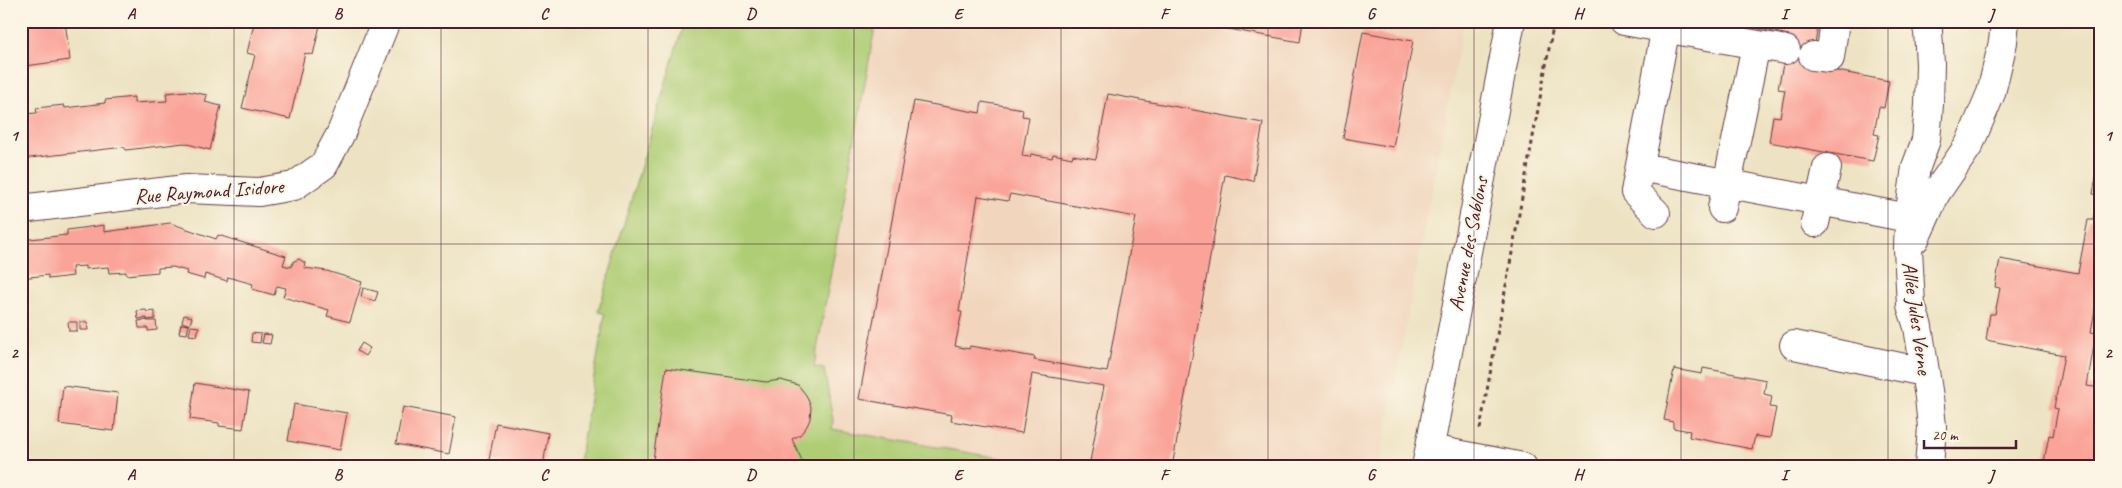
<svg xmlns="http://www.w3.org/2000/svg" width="2122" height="488" font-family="Caveat,sans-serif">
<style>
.built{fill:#f1d5bd}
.green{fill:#aecd75;stroke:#7c7650}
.building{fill:#faa398;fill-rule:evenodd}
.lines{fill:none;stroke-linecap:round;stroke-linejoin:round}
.minor-casing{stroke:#623c42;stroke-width:30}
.path{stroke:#623c42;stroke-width:3;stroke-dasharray:4 4;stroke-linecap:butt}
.minor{stroke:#fff;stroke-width:28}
.grid{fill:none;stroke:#4a1f2b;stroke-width:1;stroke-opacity:0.55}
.labels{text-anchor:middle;stroke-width:4;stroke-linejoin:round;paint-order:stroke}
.street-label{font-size:21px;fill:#4a1f2b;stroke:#fcf5e5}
.neatline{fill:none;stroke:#4a1f2b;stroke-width:2}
.grid-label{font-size:16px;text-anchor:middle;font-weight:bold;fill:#4a1f2b}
</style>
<rect width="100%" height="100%" fill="#fcf5e5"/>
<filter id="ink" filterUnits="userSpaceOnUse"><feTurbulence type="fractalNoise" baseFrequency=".02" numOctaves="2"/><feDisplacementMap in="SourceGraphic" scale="10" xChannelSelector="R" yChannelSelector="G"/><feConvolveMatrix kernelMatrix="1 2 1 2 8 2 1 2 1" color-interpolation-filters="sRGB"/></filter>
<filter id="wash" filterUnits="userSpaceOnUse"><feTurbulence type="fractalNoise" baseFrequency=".0096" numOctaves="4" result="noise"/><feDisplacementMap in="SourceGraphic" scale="20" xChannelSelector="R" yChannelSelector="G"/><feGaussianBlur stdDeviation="1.12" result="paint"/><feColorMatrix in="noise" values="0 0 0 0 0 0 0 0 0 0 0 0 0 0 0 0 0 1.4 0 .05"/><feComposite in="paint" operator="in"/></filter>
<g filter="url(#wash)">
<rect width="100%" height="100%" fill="#ede3c3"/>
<!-- built -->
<path class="built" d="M876 21H1464L1379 467H1030L1028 463 832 429 814 367Z"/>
<!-- green -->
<path class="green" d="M684 21H876L814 367 824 369 833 420 832 429 1028 463 1030 467H578L605 314 598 312Z"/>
<g id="blocks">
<!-- building -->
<path class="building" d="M21 21H65L70 60 25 66 21 47Z
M263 21H321L313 55 305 53 290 119 242 108 255 55 247 53 254 24 262 25Z
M1201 21H1303L1300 42 1201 24Z
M1720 21H1819L1811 66 1889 81 1884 108 1879 107 1874 134 1879 135 1873 161 1769 142 1773 116 1780 117 1785 90 1778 89 1789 35Z
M1363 32 1413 41 1393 147 1343 138Z
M187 91 207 95 205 102 221 106 210 150 184 143 126 150 124 147 21 159V114L37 113 36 108 64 105 65 108 105 103V100L134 97V103L167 101 166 93Z
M1108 94 1263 123 1253 181 1225 175 1172 467H1089L1104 386 1032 374 1022 433 951 421 952 415 859 399 914 101 980 113 982 102 1023 109 1022 116 1029 117 1022 156 1030 157 1031 154 1052 158 1053 154 1072 158 1073 155 1096 159ZM1010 194 1136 217 1107 372 1034 360 1035 357 1000 351 970 346 969 349 955 346 962 312H959L978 196 1008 201Z
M2098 166H2101V306L2096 304 2091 332 2096 333 2087 386 2101 388V467H2067L2044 462 2049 435 2053 436 2058 409 2054 408 2064 355 1986 340 1990 314H1995L2000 288 1995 287 2000 259 2078 273 2088 220H2093L2098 195 2093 194Z
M170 223 216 239 218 235 286 256 283 265 291 267 294 261 299 259 305 263 304 268 327 271 362 282 350 322 327 316 329 310 283 297 286 288 277 286 274 295 252 289 253 284 228 277 227 281 205 274 204 279 186 274 187 271 173 267 158 268V272L126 275V272L109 273 108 267 85 269V266L72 267 73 276 48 279V275L21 278V240L67 235V230L104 225V232Z
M363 288 378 292 375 301 361 297Z
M146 310 147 312 155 311V319L147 320V321H156L157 330 148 331V328H139L138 321 147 320V318L138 319 137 311Z
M184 315 192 317 190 325 182 322Z
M68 322H77V331H69Z
M80 322H87L88 330H80Z
M181 324 189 325 187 334 179 333Z
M191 326 199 327 197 336 189 335Z
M252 333 261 334 260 343 251 342Z
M264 334 272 335 270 344 262 343Z
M362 343 370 348 365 356 357 351Z
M666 368 766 382 781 380 798 385 806 395 811 407 810 419 807 426 800 435 792 439 805 467H652Z
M1703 368 1766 380 1764 394 1772 396 1770 407 1776 408 1770 438 1755 436 1752 449 1689 437 1690 431 1673 428V422L1664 420 1674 369 1702 374Z
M195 383 249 392 243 429 219 426V423L190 419Z
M63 386 118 393 114 431 59 424Z
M294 404 347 413 340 450 288 441Z
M403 407 456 417 449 454 396 444Z
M496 423 548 433 543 467H528L489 460Z"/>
</g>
</g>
<g filter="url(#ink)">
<use href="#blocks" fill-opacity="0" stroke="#623c42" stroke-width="1"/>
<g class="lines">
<defs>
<path id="minor" d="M1624 21 1786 50
M1925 21 1928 31 1930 64 1929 105 1926 140 1916 167 1909 218 1908 249 1911 305 1918 327 1929 397 1932 427 1929 467
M1813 56 1830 58 1835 21
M1640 167 1909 218
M1722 208 1756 45
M21 209 186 189 259 192 294 186 324 165 341 133 386 21
M1656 213 1635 192 1667 21
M1815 223 1827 168
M1915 239 1936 193 1969 145 1991 93 2003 42 2005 21
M1794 345 1924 372
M1430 449 1523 467
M1426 467 1511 21"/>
</defs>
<!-- minor casing -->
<use href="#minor" class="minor-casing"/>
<!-- path -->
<path class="path" d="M1480 429 1554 21"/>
<!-- minor -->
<use href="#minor" class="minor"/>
</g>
</g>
<!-- grid -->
<path class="grid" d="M234 21V467M441 21V467M648 21V467M854 21V467M1061 21V467M1268 21V467M1474 21V467M1681 21V467M1888 21V467M21 244H2101"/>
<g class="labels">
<!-- street labels -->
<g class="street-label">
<text transform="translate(209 191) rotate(-4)" y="7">Rue Raymond Isidore</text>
<text transform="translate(1468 244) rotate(-79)" y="7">Avenue des Sablons</text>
<text transform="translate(1917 318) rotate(82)" y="7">Allée Jules Verne</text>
</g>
</g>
<!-- margin -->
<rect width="2122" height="488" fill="none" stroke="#fcf5e5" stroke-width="55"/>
<!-- scale -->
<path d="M1924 440v8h92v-8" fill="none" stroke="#4a1f2b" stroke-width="2.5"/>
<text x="1932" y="440" font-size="15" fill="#4a1f2b" stroke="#fcf5e5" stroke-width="4" paint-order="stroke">20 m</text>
<rect x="28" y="28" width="2066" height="432" class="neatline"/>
<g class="grid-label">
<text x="131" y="19">A</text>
<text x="338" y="19">B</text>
<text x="544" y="19">C</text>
<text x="751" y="19">D</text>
<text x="958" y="19">E</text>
<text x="1164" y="19">F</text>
<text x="1371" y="19">G</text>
<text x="1578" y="19">H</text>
<text x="1784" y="19">I</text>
<text x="1991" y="19">J</text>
<text x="14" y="141">1</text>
<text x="2108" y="141">1</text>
<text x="14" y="358">2</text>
<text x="2108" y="358">2</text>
<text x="131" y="480">A</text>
<text x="338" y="480">B</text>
<text x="544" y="480">C</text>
<text x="751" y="480">D</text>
<text x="958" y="480">E</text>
<text x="1164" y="480">F</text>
<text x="1371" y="480">G</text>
<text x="1578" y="480">H</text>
<text x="1784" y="480">I</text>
<text x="1991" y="480">J</text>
</g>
</svg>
